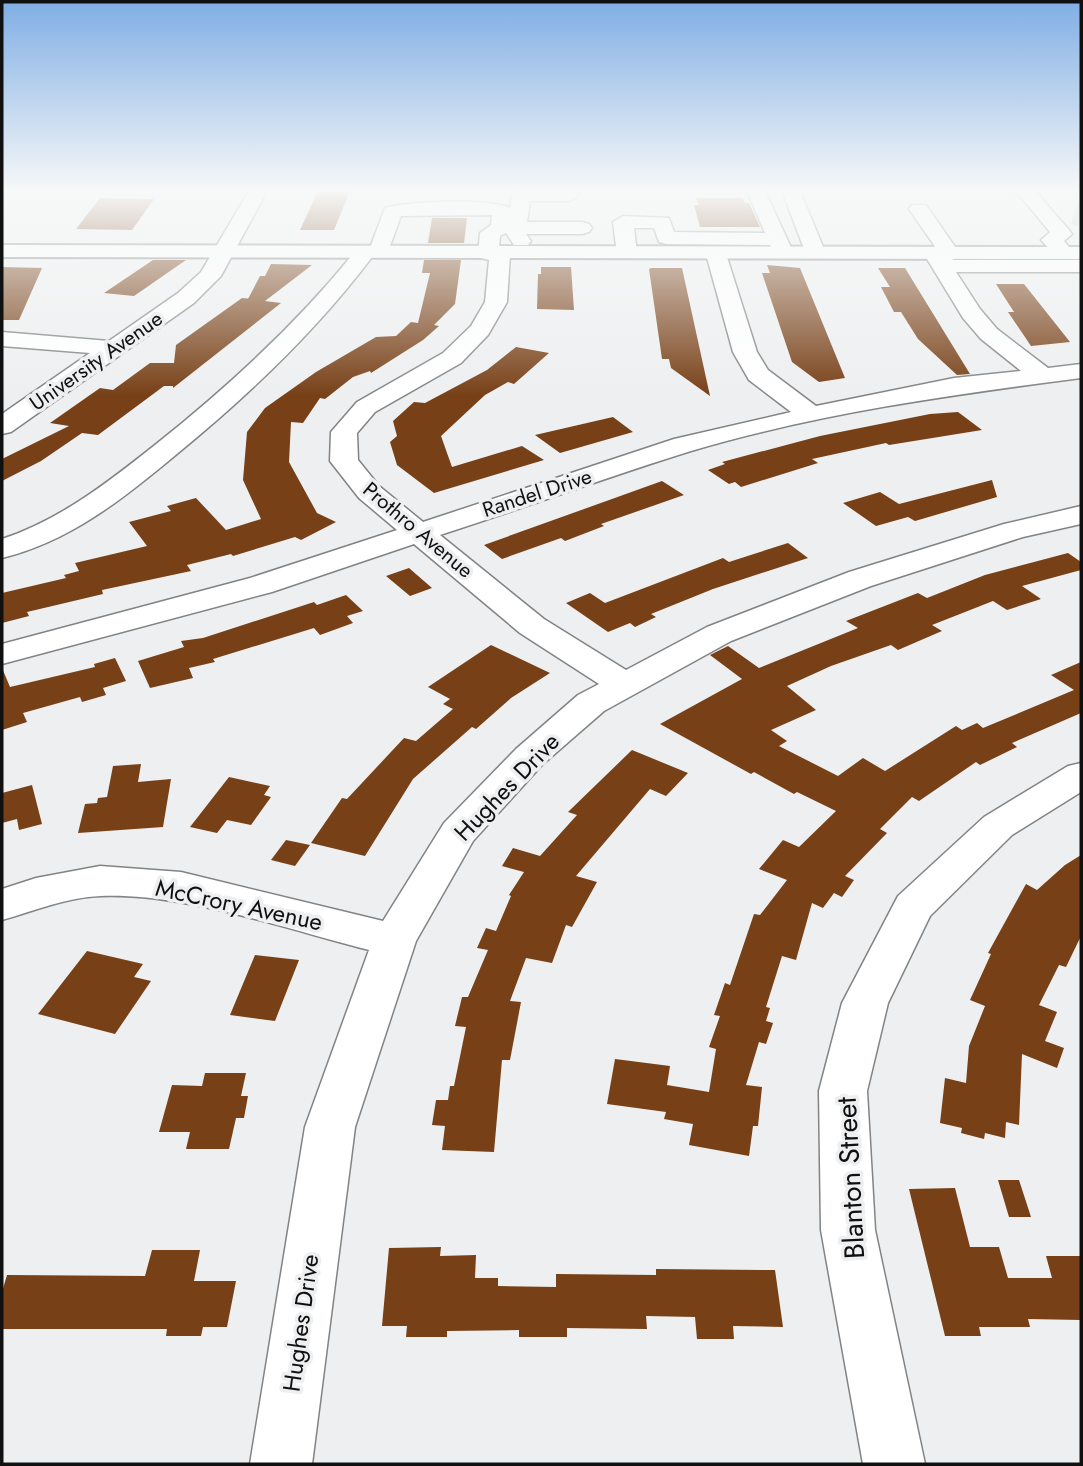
<svg xmlns="http://www.w3.org/2000/svg" width="1083" height="1466" font-family="Jost,sans-serif">
<style>
.building{fill:#774017}
.lines{fill:none;stroke-linecap:round;stroke-linejoin:round}
.minor-tunnel{stroke:#cdcecf;stroke-width:21;stroke-dasharray:21 10;stroke-linecap:butt}
.minor-casing{stroke:#828384;stroke-width:3}
.major-casing{stroke:#828384;stroke-width:4}
.minor{fill:#fff;fill-rule:evenodd}
.major{fill:#fff;fill-rule:evenodd}
.labels{text-anchor:middle;stroke-width:7;stroke-linejoin:round;paint-order:stroke}
.far-street-label{font-size:21px;fill:#101011;stroke:#eeeff0}
.street-label{font-size:24px;fill:#101011;stroke:#eeeff0}
.near-street-label{font-size:28px;fill:#101011;stroke:#eeeff0}
</style>
<rect width="100%" height="100%" fill="#eeeff0"/>
<!-- building -->
<path class="building" d="M318 191H350L334 230H300Z
M100 198 154 199 132 230 76 229Z
M696 198H743L745 203H749L760 227H700L694 205H699Z
M432 218H467L464 243H428Z
M153 260H186L134 296 104 293Z
M424 260H461L455 304 434 325 439 326 423 340 371 373 370 371 353 377 325 399 320 398 303 423 291 422 289 462 317 513 336 522 301 540 295 537 233 556 231 554 187 565 191 571 102 590 103 594 27 612 29 616 2 623V593L66 578 64 575 79 571 75 563 147 546 129 522 171 511 167 506 196 498 226 530 261 519 243 480 247 432 265 408 316 372 376 337 396 336 411 322 418 323 430 273H422Z
M271 264 312 265 265 301 281 303 173 388V386H164L98 435 82 433 41 461 2 481V459L69 426 50 423 100 388 113 390 150 363H174L176 345 242 298 253 299H248L260 276H265Z
M767 265 800 268 845 378 819 382 792 362 762 273H770Z
M2 267 42 268 19 320H2Z
M541 267H571L574 310 537 309 538 274H541Z
M651 268H682L710 396 671 368 669 359H662L649 269Z
M878 268H905L970 374 957 375 918 339 901 312H894L881 287H890Z
M996 284H1024L1070 342 1031 346 1008 312H1014Z
M516 347 549 353 514 384 508 382 485 395 441 436 452 467 522 446 544 460 434 493 397 465 390 442 397 436 393 421 414 402 425 403 487 370Z
M958 412 982 430 889 445 886 443 812 459 818 463 741 487 735 482 729 484 708 470 725 464 722 462 820 436 930 414Z
M613 417 633 432 560 453 535 435Z
M992 480 997 497 915 521 908 517 876 526 843 503 880 492 899 504Z
M662 481 684 495 601 524 604 526 565 541 561 538 502 559 484 545Z
M788 543 808 558 713 589 651 614 656 617 635 627 630 623 608 632 566 603 590 593 605 603 723 558 729 562Z
M1068 553 1081 562V570L1022 586 1041 599 1007 610 993 601 932 625 942 631 898 650 891 645 831 666 787 686 816 710 771 730 787 741 779 746 838 776 863 758 885 771 956 726 962 730 977 723 983 728 1074 690 1051 675 1081 662V713L1012 743 1017 747 980 765 976 762 919 801 912 797 880 829 887 833 845 876 854 880 842 897 834 893 823 908 812 903 796 960 782 956 766 1007 770 1008 766 1021 773 1023 766 1044 759 1042 746 1085 762 1087 758 1126H753L749 1156 689 1145 693 1124 664 1119 666 1112 607 1104 615 1059 670 1066 667 1085 709 1092 716 1049 709 1047 720 1016 714 1015 725 983 730 985 754 914 760 915 787 880 759 869 783 840 799 847 836 811 797 792 794 794 754 772 751 774 660 724 742 679 710 655 728 646 759 668 858 628 846 621 918 593 927 598 985 575Z
M409 568 432 588 410 596 386 576Z
M346 595 363 611 347 616 353 623 320 635 314 628 213 659 215 662 189 668 193 678 150 688 138 661 184 647 181 641 203 638 314 602 317 605Z
M491 645 550 673 511 698 476 729 472 727 413 779 365 856 311 843 342 798 347 799 404 738 416 741 453 709 443 704 450 699 428 687Z
M115 658 126 681 103 688 106 695 82 702 80 697 23 713 27 722 2 730V668L10 687 95 667 94 664Z
M632 750 688 773 666 796 650 789 576 876 597 882 572 927 566 925 552 963 526 958 510 1001 521 1002 510 1060H502L494 1152 442 1150 445 1126 432 1125 436 1100H448L450 1086H454L466 1027 455 1026 462 997H468L488 950 477 948 486 928 496 931 511 896 509 895 524 872 502 866 513 848 540 856 577 815 568 812Z
M141 764 138 782 171 779 163 827 78 833 85 804 97 803 98 798 107 797 113 766Z
M229 777 270 786 264 795 271 797 251 825 227 820 217 833 190 827Z
M32 785 42 824 19 830 17 819 2 823V793Z
M286 840 310 845 295 866 271 860Z
M1081 855V936L1066 967 1059 965 1039 1005 1057 1012 1045 1041 1064 1048 1057 1068 1022 1054 1019 1125 1006 1122 1005 1138 985 1133 984 1139 961 1133 962 1128 940 1123 945 1078 966 1083 969 1046 985 1006 970 1000 991 954 988 953 1026 884 1037 890 1065 865Z
M87 951 143 964 134 977 151 981 115 1034 38 1014Z
M255 955 299 960 275 1021 230 1015Z
M205 1073H246L241 1096H248L244 1118H236L229 1149H186L190 1132H159L172 1085 202 1086Z
M998 1180H1019L1031 1217H1009Z
M955 1188 970 1247H999L1008 1278H1052L1046 1256H1081V1320L1028 1319 1030 1327H979L981 1336H945L909 1189Z
M441 1247 440 1256 476 1255 475 1278H498V1286L556 1287V1274L656 1275V1269L775 1270 783 1327 733 1326 734 1339H697L695 1317 646 1316 647 1329 567 1328V1337H519V1330L447 1331V1337H406L407 1326H382L389 1248Z
M152 1250H200L194 1281H236L227 1327H203L201 1336H166L167 1329H2V1292L7 1275 145 1276Z"/>
<g class="lines">
<!-- minor-tunnel -->
<path class="minor-tunnel" d="M1074 214 1081 216"/>
<defs>
<path id="minor" d="M249 191H267L221 276 194 303 11 432 2 434V414L90 353 2 346V332L109 341 178 293 201 272Z
M516 191H577L579 195 570 201H530L527 222H582L589 224 592 228 589 232 582 234H526L531 241 528 245H514L506 233 500 236 499 248 507 250 510 254 507 302 488 335 461 363 375 412 357 433 358 460 379 486 423 522 674 439 791 412 749 380 733 352 706 254 709 250H723L726 254 757 352 768 370 816 406 954 378 1021 371 981 339 963 318 924 254 927 250 936 248 909 209 912 205H926L960 254 952 260H1081V272H956L980 309 997 329 1048 368 1081 364V378C950 395 819 413 691 451 607 477 524 508 440 535L544 619 626 670 707 627 849 572 1004 524 1081 506V524L1023 537 871 586 731 641 604 711 542 765 473 841 416 941 355 1127 312 1464H250L305 1127 369 950C287 929 184 893 101 896 67 897 34 911 2 920V889L36 878 100 866 181 872 383 921 444 823 516 749 578 695 599 684 520 633 414 544 272 592 2 664V644L250 578 397 530 359 498 330 461 331 432 357 402 443 353 471 326 485 302 489 260 481 258 478 254 480 233 491 225 492 215 401 216 386 257H372C316 331 250 394 178 453 124 498 71 541 2 558V539C60 520 107 483 155 445 229 386 298 323 357 249L370 248 385 208C409 201 488 198 510 208L512 195Z
M747 191H765L794 254 791 258H777L770 245 666 244 659 242 654 228H634L637 254 634 258H620L617 254 613 222 623 216 669 218 674 232 765 233Z
M782 191H800L826 254 823 258H809L806 254Z
M1016 191H1035L1069 230 1072 234 1064 241 1074 253 1071 257H1057L1041 240 1050 232Z
M1081 763V792L1012 835 930 916 888 1003 867 1091 875 1230 925 1464H863L821 1230 819 1091 842 1003 898 896 984 817 1068 766Z"/>
<path id="major" d="M2 245 1081 247V259L2 257Z"/>
</defs>
<!-- minor casing -->
<use href="#minor" class="minor-casing"/>
<!-- major casing -->
<use href="#major" class="major-casing"/>
<!-- minor -->
<use href="#minor" class="minor"/>
<!-- major -->
<use href="#major" class="major"/>
</g>
<!-- sky -->
<linearGradient id="sky" x2="0" y2="1"><stop stop-color="#7faee4"/><stop offset="0.48" stop-color="#f7f8f8"/><stop offset="1" stop-color="#f7f8f8" stop-opacity="0"/></linearGradient>
<rect width="1083" height="396" fill="url(#sky)"/>
<g class="labels">
<!-- far-street labels -->
<g class="far-street-label">
<text transform="translate(96 361) rotate(-35)" y="7">University Avenue</text>
<text transform="translate(537 493) rotate(-18)" y="7">Randel Drive</text>
<text transform="translate(418 530) rotate(40)" y="7">Prothro Avenue</text>
</g>
<!-- street labels -->
<g class="street-label">
<text transform="translate(507 787) rotate(-46)" y="8">Hughes Drive</text>
<text transform="translate(239 905) rotate(12)" y="8">McCrory Avenue</text>
<text transform="translate(301 1323) rotate(-82)" y="8">Hughes Drive</text>
</g>
<!-- near-street labels -->
<g class="near-street-label">
<text transform="translate(850 1178) rotate(-93)" y="10">Blanton Street</text>
</g>
</g>
<!-- border -->
<rect width="1083" height="1466" fill="none" stroke="#101011" stroke-width="7"/>
</svg>
